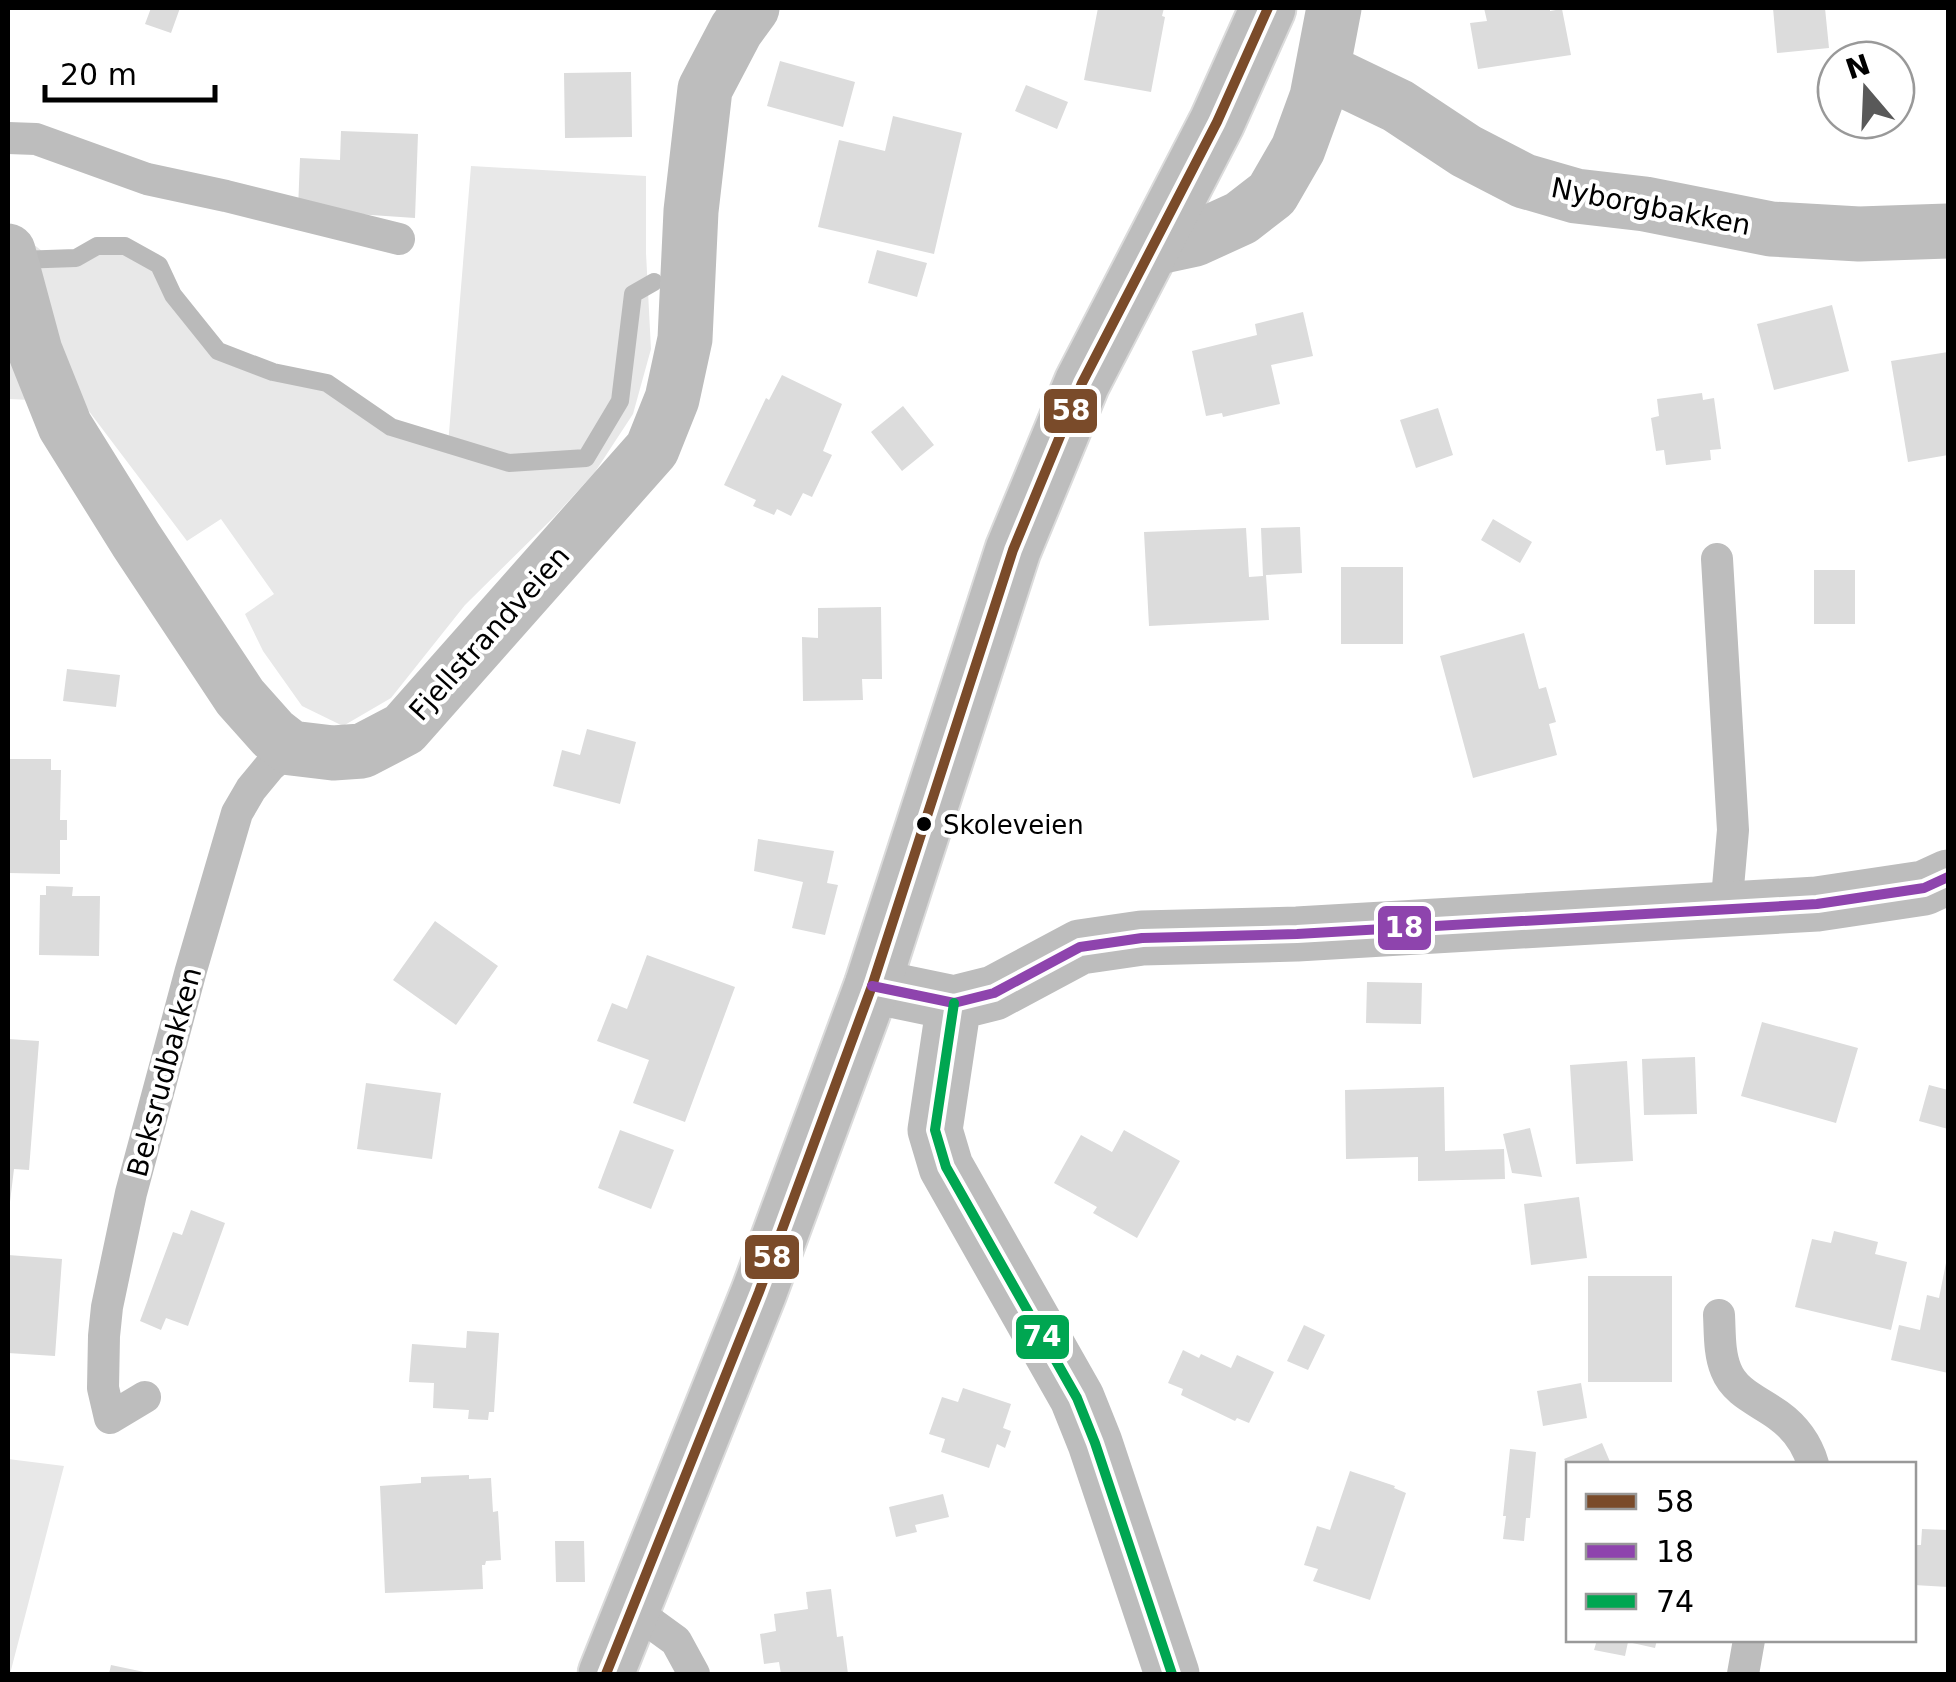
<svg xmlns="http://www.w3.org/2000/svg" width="1956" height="1682" font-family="'DejaVu Sans',sans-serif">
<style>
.green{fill:#e8e8e8}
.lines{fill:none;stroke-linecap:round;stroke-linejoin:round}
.stream{stroke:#bababa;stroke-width:18}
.building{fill:#dcdcdc}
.primary-casing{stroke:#dbdbdb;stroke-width:59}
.lane{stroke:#bdbdbd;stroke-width:32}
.street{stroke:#bdbdbd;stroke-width:55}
.primary{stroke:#bdbdbd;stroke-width:55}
.bus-1-casing{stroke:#fff;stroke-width:18}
.bus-2-casing{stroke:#fff;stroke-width:18}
.bus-3-casing{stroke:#fff;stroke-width:18}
.bus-1{stroke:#7a4b2a;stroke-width:10}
.bus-2{stroke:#8e44ad;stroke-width:10}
.bus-3{stroke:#00a651;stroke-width:10}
.bus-dot{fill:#000;stroke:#fff;stroke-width:4}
.labels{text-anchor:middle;stroke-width:8;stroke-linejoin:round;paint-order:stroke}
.bus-label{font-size:26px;fill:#000;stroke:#fff;text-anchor:start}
.street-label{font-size:28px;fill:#000;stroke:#fff}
.line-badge{stroke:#fff;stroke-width:4}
.badge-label{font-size:28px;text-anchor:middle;font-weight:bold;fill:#fff}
</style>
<rect width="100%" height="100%" fill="#fff"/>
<!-- green -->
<path class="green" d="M471 166 646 176V253L651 349 633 414 595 472 554 517 465 605 391 698 343 726 302 706 263 651 245 614 274 594 221 519 187 541 82 402 8 399V224L52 259 76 258 97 246H125L159 265 173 295 218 351 273 372 327 383 391 427 448 445Z
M8 1459 64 1466 10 1674H8Z"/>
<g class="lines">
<!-- stream -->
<path class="stream" d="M18 260 76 258 97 246H125L159 265 173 295 218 351 273 372 327 383 391 427 509 463 586 458 620 401 633 294 654 282"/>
</g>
<!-- building -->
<path class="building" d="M151 8H180L171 33 145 24Z
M1098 8H1164L1162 16 1165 17 1151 92 1084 80Z
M1484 8H1550V11L1562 9 1571 55 1478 69 1470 23 1487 21Z
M1773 8H1825L1829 48 1777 53Z
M780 61 855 82 843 127 767 106Z
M631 72 632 137 565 138 564 73Z
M1026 85 1068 102 1057 129 1015 111Z
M893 116 962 133 934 254 818 227 839 140 885 151Z
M341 131 418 134 415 218 298 210 300 158 340 160Z
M877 250 927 263 917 297 868 283Z
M1832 305 1849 371 1774 390 1757 324Z
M1303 312 1313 356 1271 365 1280 404 1223 417 1222 413 1206 416 1192 351 1257 335 1255 324Z
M1948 352V455L1908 462 1891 361Z
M782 375 842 404 823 451 832 455 812 497 803 493 791 516 777 509 774 515 753 506 756 500 724 485 766 398 769 400Z
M1702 393 1703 400 1714 398 1721 449 1710 450 1711 460 1666 465 1664 450 1656 451 1651 418 1659 416 1657 399Z
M903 406 934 445 902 471 871 432Z
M1438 408 1453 455 1416 468 1400 420Z
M1493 519 1532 542 1520 563 1481 540Z
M1300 527 1302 573 1266 575 1269 620 1149 626 1144 532 1246 528 1249 577 1263 576 1261 528Z
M1341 567H1403V644H1341Z
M1814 570H1855V624H1814Z
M881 607 882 679H862L863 700 803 701 802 637 818 638V608Z
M1524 633 1539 689 1546 687 1556 722 1549 724 1557 755 1473 778 1440 656Z
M67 669 120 675 116 707 63 701Z
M587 729 636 742 620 804 553 786 562 750 580 755Z
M8 759H51V770H61L60 820H67V840H60V874L8 873Z
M758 839 834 851 827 883 838 885 825 935 792 928 803 882 754 871Z
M46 886 73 887 72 896H100L99 956 39 955 40 895H46Z
M435 921 498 966 456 1025 393 980Z
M647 955 735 987 685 1122 633 1103 649 1060 597 1041 612 1003 627 1009Z
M1367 982 1422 983 1421 1024 1366 1023Z
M1762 1022 1858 1048 1836 1123 1741 1096Z
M8 1039 39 1041 29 1170 14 1169 10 1202H8Z
M1695 1057 1697 1114 1644 1115 1642 1059Z
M1627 1061 1633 1161 1576 1164 1570 1065Z
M366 1083 441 1093 432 1159 357 1149Z
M1929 1085 1948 1090V1129L1919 1121Z
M1444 1087 1445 1151 1504 1149 1505 1179 1418 1181V1157L1346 1159 1345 1090Z
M1530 1128 1542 1177 1512 1173 1503 1134Z
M620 1130 674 1150 651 1209 598 1188Z
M1124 1130 1180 1161 1137 1238 1093 1213 1097 1207 1054 1183 1081 1135 1112 1152Z
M1579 1197 1587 1258 1531 1265 1524 1204Z
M191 1210 225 1223 188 1326 166 1318 161 1330 140 1321 173 1232 182 1235Z
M1834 1231 1878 1242 1875 1254 1907 1262 1891 1330 1795 1307 1812 1239 1831 1243Z
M8 1255 62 1259 55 1356 8 1353Z
M1947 1258 1948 1373 1891 1360 1899 1325 1920 1330 1927 1295 1939 1298Z
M1588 1276H1672V1382H1588Z
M1304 1325 1325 1335 1308 1370 1287 1361Z
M467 1331 499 1333 494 1412H489L488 1420 468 1419 469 1410 433 1408 434 1383 409 1382 412 1344 466 1348Z
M1183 1350 1199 1358 1201 1354 1231 1368 1237 1355 1274 1372 1249 1423 1237 1418 1235 1421 1181 1395 1183 1389 1168 1383Z
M1581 1383 1587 1418 1543 1426 1537 1391Z
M963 1388 1011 1404 1003 1428 1011 1431 1005 1448 997 1444 989 1468 941 1452 945 1439 929 1434 942 1397 958 1402Z
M1602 1443 1611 1464H1567L1564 1459Z
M1510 1449 1536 1452 1530 1518H1526L1524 1541 1503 1539 1506 1516H1503Z
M1350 1471 1395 1486 1394 1488 1406 1493 1370 1600 1313 1581 1318 1569 1304 1565 1317 1526 1330 1530Z
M469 1475V1479L491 1478 493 1512 498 1511 501 1560 486 1561 485 1565H482L483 1589 385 1593 380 1486 421 1483V1477Z
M943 1494 949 1517 915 1525 917 1532 896 1537 889 1507Z
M1922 1529 1948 1530V1587L1914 1585V1545H1921Z
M555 1541H584L585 1582H556Z
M831 1589 837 1637 843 1636 848 1674H781L779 1662 764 1664 760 1634 776 1631 774 1614 808 1609 806 1592Z
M1597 1640H1657L1655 1648 1628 1642 1625 1656 1594 1650Z
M111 1665 149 1673V1674H109Z"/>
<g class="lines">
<defs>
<path id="primary" d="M606 1674 759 1292 872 986 1013 550 1082 383 1217 122 1268 8"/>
</defs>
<!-- primary casing -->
<use href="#primary" class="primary-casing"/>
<!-- lane -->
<path class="lane" d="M8 138 36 139 147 179 226 196 399 239
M1717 559 1733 830 1726 910
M1719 1315C1720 1333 1719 1353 1726 1370 1735 1393 1759 1401 1778 1415 1796 1428 1807 1444 1813 1464
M145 1397 110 1418 103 1388 104 1336 107 1307 131 1193 191 970 237 813 251 789 270 766 291 748
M632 1609 676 1641 694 1674
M1743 1674 1749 1640"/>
<!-- street -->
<path class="street" d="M1323 70 1398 106 1466 151 1524 181 1576 196 1645 204 1771 229 1859 234 1948 231
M1153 248 1195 239 1241 218 1272 194 1298 149 1317 97 1334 8
M8 251 35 351 65 426 136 540 240 697 273 734 291 748 333 753 362 751 404 729 652 449 672 399 685 339 691 211 705 89 736 30 752 8
M872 986 954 1003 994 993 1080 947 1142 938 1297 934 1817 904 1924 888 1948 877
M954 1003 935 1130 946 1167 1077 1398 1095 1443 1172 1674"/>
<!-- primary -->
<use href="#primary" class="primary"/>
<defs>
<path id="bus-1" d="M606 1674 759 1292 872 986 1013 550 1082 383 1217 122 1268 8"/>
<path id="bus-2" d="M872 986 954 1003 994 993 1080 947 1142 938 1297 934 1817 904 1924 888 1948 877"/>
<path id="bus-3" d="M954 1003 935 1130 946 1167 1077 1398 1095 1443 1172 1674"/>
</defs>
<!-- bus-1 casing -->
<use href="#bus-1" class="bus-1-casing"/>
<!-- bus-2 casing -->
<use href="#bus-2" class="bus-2-casing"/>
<!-- bus-3 casing -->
<use href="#bus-3" class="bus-3-casing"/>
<!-- bus-1 -->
<use href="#bus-1" class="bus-1"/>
<!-- bus-2 -->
<use href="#bus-2" class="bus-2"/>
<!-- bus-3 -->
<use href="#bus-3" class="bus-3"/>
</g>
<!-- markers -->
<circle class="bus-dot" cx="924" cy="824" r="9"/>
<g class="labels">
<!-- bus labels -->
<g class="bus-label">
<text x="943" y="834">Skoleveien</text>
</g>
<!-- street labels -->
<g class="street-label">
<text transform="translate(1651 206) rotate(11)" y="10">Nyborgbakken</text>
<text transform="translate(489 633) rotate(-48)" y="10">Fjellstrandveien</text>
<text transform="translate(164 1072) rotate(-75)" y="10">Beksrudbakken</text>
</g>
</g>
<g class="line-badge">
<rect x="1042" y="387" width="57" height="48" rx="10" fill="#7a4b2a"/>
<rect x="1376" y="904" width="57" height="48" rx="10" fill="#8e44ad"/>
<rect x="743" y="1233" width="58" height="48" rx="10" fill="#7a4b2a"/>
<rect x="1014" y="1313" width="57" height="48" rx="10" fill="#00a651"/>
</g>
<g class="badge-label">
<text x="1071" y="420">58</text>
<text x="1404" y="937">18</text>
<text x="772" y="1267">58</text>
<text x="1042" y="1346">74</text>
</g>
<!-- border -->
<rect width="1956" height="1682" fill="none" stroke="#000000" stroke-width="20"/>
<!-- legend -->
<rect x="1566" y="1462" width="350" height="180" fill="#ffffff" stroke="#999999" stroke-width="2.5"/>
<rect x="1586" y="1494" width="50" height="15" fill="#7a4b2a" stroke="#999999" stroke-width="2.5"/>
<text x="1656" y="1512" font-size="30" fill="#000000">58</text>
<rect x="1586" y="1544" width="50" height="15" fill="#8e44ad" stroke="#999999" stroke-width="2.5"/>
<text x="1656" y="1562" font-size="30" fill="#000000">18</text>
<rect x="1586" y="1594" width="50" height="15" fill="#00a651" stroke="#999999" stroke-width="2.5"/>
<text x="1656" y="1612" font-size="30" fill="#000000">74</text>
<!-- north arrow -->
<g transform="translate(1866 90) rotate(341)"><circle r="48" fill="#ffffff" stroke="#999999" stroke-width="2.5"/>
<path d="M0-8L18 38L0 25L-18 38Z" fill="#595959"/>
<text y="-15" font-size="28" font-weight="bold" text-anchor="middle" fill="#000000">N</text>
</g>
<!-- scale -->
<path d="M45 85v15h170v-15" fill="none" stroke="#000000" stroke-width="5"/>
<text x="60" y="85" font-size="30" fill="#000000" stroke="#ffffff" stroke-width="8" paint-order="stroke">20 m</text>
</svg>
